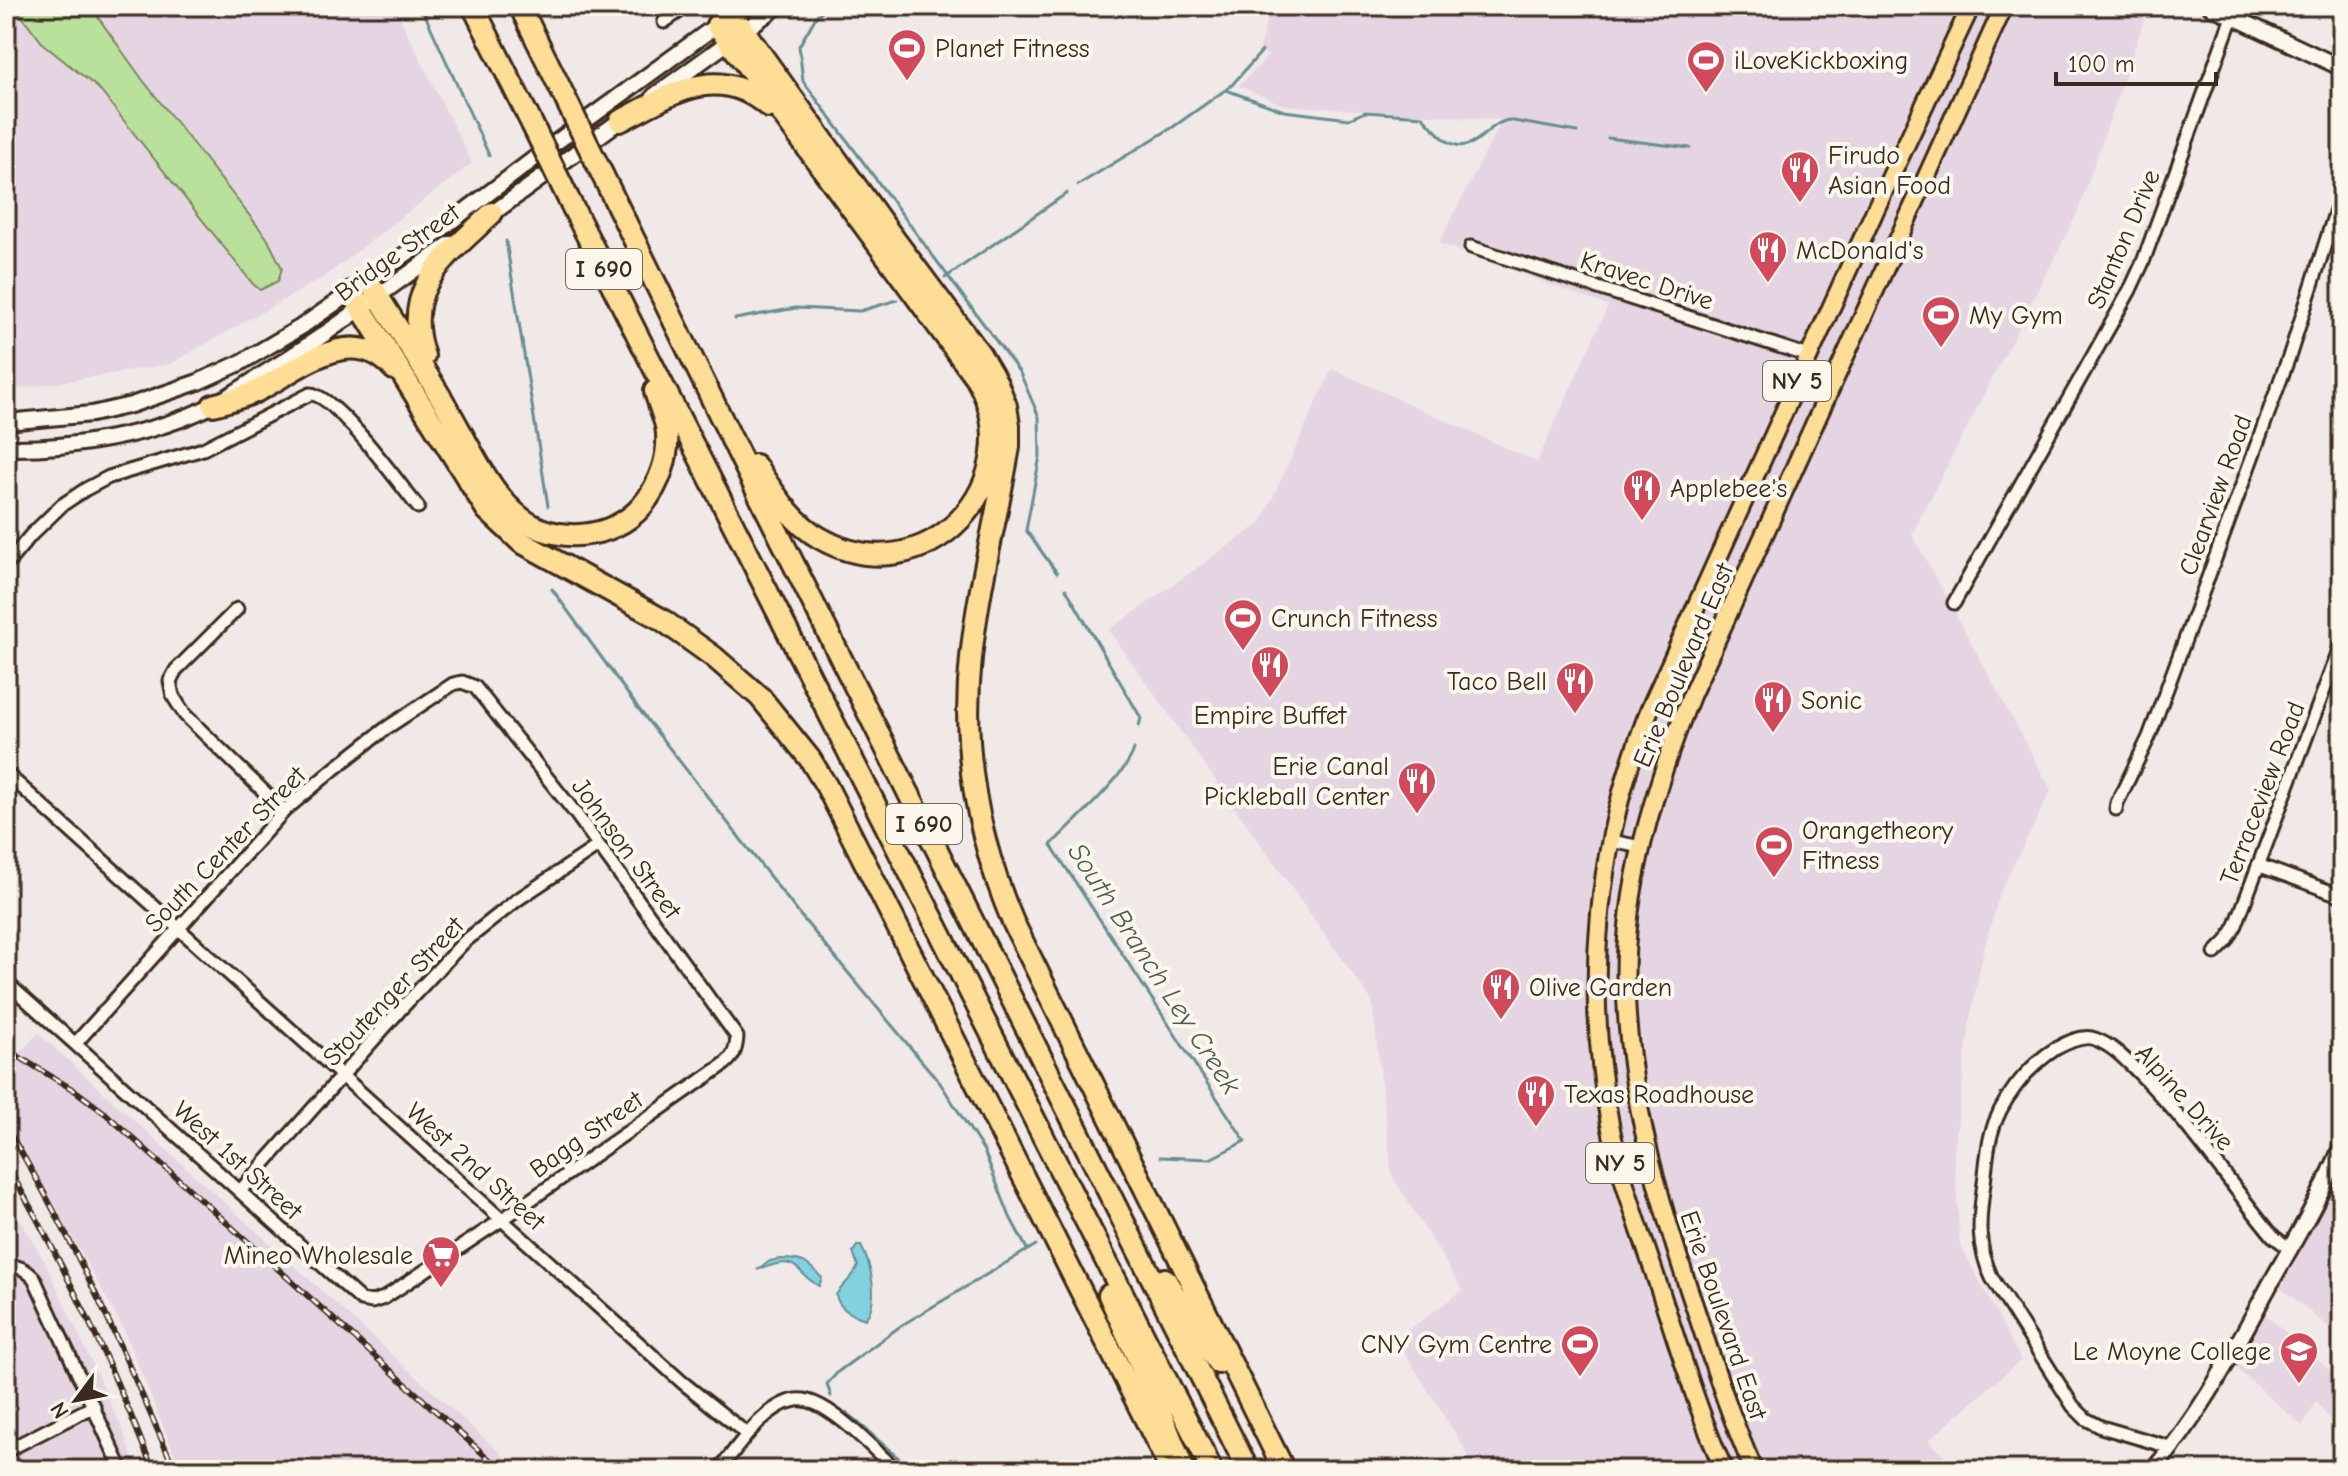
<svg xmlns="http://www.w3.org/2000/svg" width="2348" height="1476" font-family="'Comic Neue',sans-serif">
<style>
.built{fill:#e5d5e3}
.green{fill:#bae19c;stroke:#7a865d;stroke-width:2}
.water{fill:#82d1e0;stroke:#668e92;stroke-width:2}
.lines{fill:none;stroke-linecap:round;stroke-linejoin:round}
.stream{stroke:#668e92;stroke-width:3}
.street-casing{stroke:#3b2a1e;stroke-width:17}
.secondary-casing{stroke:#3b2a1e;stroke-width:20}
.primary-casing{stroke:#3b2a1e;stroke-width:22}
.highway-casing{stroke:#3b2a1e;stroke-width:26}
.street{stroke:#fbf7ec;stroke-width:11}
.secondary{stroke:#fbf7ec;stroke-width:14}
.primary{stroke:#fedd96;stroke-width:16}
.highway{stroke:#fedd96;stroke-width:20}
.rail-casing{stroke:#3b2a1e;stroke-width:6}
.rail{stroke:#fbf7ec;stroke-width:3;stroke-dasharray:9;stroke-linecap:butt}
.highway-bridge-casing{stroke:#3b2a1e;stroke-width:26;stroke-linecap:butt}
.highway-bridge{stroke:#fedd96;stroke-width:20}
.labels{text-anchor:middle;stroke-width:8;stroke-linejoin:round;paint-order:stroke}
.shield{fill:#fbf7ec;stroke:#75685c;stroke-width:2}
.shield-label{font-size:24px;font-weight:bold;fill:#3b2a1e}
.poi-label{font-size:26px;fill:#3b2a1e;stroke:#fbf7ec;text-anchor:start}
.street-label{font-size:26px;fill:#3b2a1e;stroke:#fbf7ec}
.water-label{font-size:28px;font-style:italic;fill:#505c58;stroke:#fbf7ec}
</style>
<rect width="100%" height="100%" fill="#f1e8e8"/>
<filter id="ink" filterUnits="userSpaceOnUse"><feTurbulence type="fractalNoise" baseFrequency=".0125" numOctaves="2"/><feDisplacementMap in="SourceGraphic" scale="16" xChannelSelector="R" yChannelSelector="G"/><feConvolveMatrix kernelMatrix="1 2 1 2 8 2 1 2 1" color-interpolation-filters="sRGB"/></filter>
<g filter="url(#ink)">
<!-- built -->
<path class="built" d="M6 6H394L472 163 324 277 170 364 6 391Z
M1270 6H2149L2077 214 1912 534 2051 790 2001 890 1984 948 1970 1019 1954 1153 1960 1244 2021 1360 1929 1440 1957 1470H1478L1396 1339 1463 1290 1392 1176 1372 1001 1109 630 1261 523 1332 369 1537 462 1608 306 1439 243 1502 120 1284 105 1239 86 1268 56 1260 47Z
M38 1033 519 1470H181L123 1328 6 1118V1068Z
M2333 1187 2342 1191V1338L2278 1286Z
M6 1197 46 1264 121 1426 137 1470H6Z
M2264 1313 2329 1370 2342 1349V1437L2316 1401 2302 1426 2234 1366Z"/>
<!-- green -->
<path class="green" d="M14 6H90L142 79 267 238 282 268 278 281 260 290 253 284 98 88 44 45Z"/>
<!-- water -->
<path class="water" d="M857 1246H861C871 1264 880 1302 865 1319 852 1314 839 1310 836 1295 843 1284 854 1277 858 1266L853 1252Z
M780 1259C803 1259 806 1261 822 1278L819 1286C809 1281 805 1275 797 1268 787 1258 769 1266 757 1270L770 1261Z"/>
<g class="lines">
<!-- stream -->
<path class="stream" d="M421 6 489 155
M828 6 817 15 799 46 803 81 1020 373 1039 417 1040 456 1026 530 1057 573
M1226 90 1284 111 1349 119 1365 112 1422 116C1440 135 1455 159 1481 137 1491 129 1496 123 1508 120L1577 132
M1608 138 1690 148
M1078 185 1173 127 1231 86 1262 51
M506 241 548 506
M945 278 1067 193
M735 319 796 308 860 311 897 300
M552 589 638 708 800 915 940 1083 984 1151 1010 1217 1027 1249
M1066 589 1141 718 1139 726
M1134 749C1128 774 1071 824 1051 845L1245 1141 1210 1159 1160 1157
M831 1396 827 1384 839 1371 902 1325 1036 1245
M846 1412 912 1470"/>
<defs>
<path id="street" d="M664 22 687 6
M1471 247 1809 356
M6 565 31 535 62 505 86 489 109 477 203 449 310 394C334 393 401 486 418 507
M1954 603 2130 290 2143 262 2236 6
M237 609 176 670 170 681 173 696 185 715 284 811
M6 773 682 1382 747 1434
M2116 809 2117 803 2149 737 2216 556 2290 354 2342 191
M1611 841 1641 847
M2258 865 2342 896
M2215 953 2227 941 2236 925 2342 642
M6 982 361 1300 372 1302 384 1298 503 1219 722 1066C733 1058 736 1051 737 1037L576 814 475 687 462 682 453 684 385 729 334 769 284 811 75 1044
M240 1191 399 1011 464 942 517 900 598 846
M6 1267C18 1264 26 1270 34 1278L122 1470
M2173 1448 2101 1427 2086 1419 2073 1406 1992 1278C1976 1244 1979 1219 1984 1183 1986 1167 1987 1150 1991 1135 1999 1102 2027 1067 2055 1049 2066 1043 2083 1034 2095 1039 2112 1045 2126 1060 2138 1072 2189 1122 2228 1182 2273 1236L2290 1249
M6 1451 94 1406
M719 1470C738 1447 764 1405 796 1400 825 1395 875 1451 896 1470"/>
<path id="secondary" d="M2210 6 2342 68
M654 96 778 6
M486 218 625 117
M6 422 92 414 131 405 198 382 240 363 301 327 436 233 551 146 743 6
M6 448C72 449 154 435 213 405 231 396 248 384 265 373 329 333 389 288 450 244
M2153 1470C2201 1415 2233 1352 2268 1288 2294 1241 2322 1195 2342 1145"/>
<path id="primary" d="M1724 1470C1697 1409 1678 1344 1657 1281 1640 1229 1620 1177 1610 1124 1583 983 1597 839 1651 706L1877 206 1971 6
M1754 1470C1728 1413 1710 1352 1690 1293 1658 1196 1630 1099 1626 997 1621 893 1653 791 1691 696L2004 6"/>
<path id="highway" d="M473 6 532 124
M520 6 566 100
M732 14 889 232 980 354 997 383 1006 406 1009 425V447C997 517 978 588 971 658 961 750 977 837 1013 922L1284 1470
M717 25 976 378C1036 481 925 599 820 538 790 521 774 492 755 465
M620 121C671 95 717 61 769 107
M603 176 758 493 1248 1470
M568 198 1212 1470
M368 280C395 324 423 367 449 411 468 443 490 494 520 517 554 545 613 540 642 506 660 484 671 454 666 426 663 414 658 402 655 391
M351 292 487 510 521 542 661 619 714 657 760 697 810 759 827 787 1171 1470
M424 356C400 286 447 257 492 213
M213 405C227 401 242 398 255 392 297 371 352 320 394 369
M1165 1279 1218 1363
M1109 1295 1148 1381 1183 1468"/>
</defs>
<!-- street casing -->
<use href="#street" class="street-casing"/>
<!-- secondary casing -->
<use href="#secondary" class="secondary-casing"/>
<!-- primary casing -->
<use href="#primary" class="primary-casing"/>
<!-- highway casing -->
<use href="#highway" class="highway-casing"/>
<!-- street -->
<use href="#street" class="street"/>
<!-- secondary -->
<use href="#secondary" class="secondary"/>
<!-- primary -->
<use href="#primary" class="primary"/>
<!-- highway -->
<use href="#highway" class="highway"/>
<defs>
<path id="rail" d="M6 1049 77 1092 106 1114 501 1470
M6 1127C73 1236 124 1353 175 1470
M6 1164C62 1260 113 1367 153 1470"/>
</defs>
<!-- rail casing -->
<use href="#rail" class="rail-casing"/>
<!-- rail -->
<use href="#rail" class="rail"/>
<defs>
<path id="highway-bridge" d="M566 100 603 176
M532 124 568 198"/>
</defs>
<!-- highway-bridge casing -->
<use href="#highway-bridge" class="highway-bridge-casing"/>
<!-- highway-bridge -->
<use href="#highway-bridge" class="highway-bridge"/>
</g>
</g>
<!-- icons -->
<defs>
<symbol id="stadium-pin" viewBox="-11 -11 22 30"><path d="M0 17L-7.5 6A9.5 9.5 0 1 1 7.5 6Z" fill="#d1495b" stroke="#fbf7ec"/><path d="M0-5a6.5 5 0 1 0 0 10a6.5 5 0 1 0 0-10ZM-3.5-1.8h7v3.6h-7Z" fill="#fff"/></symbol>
<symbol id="restaurant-pin" viewBox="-11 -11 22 30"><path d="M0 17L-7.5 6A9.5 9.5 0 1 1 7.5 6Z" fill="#d1495b" stroke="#fbf7ec"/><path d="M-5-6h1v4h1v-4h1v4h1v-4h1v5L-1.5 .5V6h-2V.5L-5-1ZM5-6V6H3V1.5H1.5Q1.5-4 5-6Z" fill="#fff"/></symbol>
<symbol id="supermarket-pin" viewBox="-11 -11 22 30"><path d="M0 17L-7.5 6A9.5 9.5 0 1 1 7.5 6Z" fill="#d1495b" stroke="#fbf7ec"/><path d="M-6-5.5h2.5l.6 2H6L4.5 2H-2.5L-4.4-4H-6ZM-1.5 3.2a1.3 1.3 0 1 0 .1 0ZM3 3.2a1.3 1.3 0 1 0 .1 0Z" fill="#fff"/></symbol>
<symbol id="university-pin" viewBox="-11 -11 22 30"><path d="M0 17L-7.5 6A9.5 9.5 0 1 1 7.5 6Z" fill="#d1495b" stroke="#fbf7ec"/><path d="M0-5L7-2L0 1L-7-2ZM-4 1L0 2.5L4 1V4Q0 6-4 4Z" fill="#fff"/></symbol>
</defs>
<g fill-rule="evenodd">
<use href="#stadium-pin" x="885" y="26" width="44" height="60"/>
<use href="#stadium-pin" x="1684" y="38" width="44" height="60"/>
<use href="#restaurant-pin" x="1778" y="148" width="44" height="60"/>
<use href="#restaurant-pin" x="1746" y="228" width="44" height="60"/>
<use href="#stadium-pin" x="1919" y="293" width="44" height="60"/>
<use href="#restaurant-pin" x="1620" y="466" width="44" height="60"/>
<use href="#stadium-pin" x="1221" y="596" width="44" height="60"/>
<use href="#restaurant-pin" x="1248" y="643" width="44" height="60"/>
<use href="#restaurant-pin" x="1553" y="659" width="44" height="60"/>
<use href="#restaurant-pin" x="1751" y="678" width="44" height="60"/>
<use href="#restaurant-pin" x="1395" y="759" width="44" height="60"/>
<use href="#stadium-pin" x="1752" y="823" width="44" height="60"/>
<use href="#restaurant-pin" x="1479" y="965" width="44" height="60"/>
<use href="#restaurant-pin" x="1514" y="1072" width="44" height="60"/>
<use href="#supermarket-pin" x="419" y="1233" width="44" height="60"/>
<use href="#stadium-pin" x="1558" y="1322" width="44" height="60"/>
<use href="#university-pin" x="2277" y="1329" width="44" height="60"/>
</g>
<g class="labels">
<!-- shield labels -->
<g class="shield">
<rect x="566" y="249" width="76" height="40" rx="6"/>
<rect x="1763" y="361" width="68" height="40" rx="6"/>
<rect x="886" y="804" width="76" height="40" rx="6"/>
<rect x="1586" y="1143" width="68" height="40" rx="6"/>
</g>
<g class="shield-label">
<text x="604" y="277">I 690</text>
<text x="1797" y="389">NY 5</text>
<text x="924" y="832">I 690</text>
<text x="1620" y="1171">NY 5</text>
</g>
<!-- poi labels -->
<g class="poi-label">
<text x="935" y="57">Planet Fitness</text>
<text x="1734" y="69">iLoveKickboxing</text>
<text x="1828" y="164">Firudo<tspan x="1828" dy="30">Asian Food</tspan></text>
<text x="1796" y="259">McDonald's</text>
<text x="1969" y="324">My Gym</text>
<text x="1670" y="497">Applebee's</text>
<text x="1271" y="627">Crunch Fitness</text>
<text x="1547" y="690" text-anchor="end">Taco Bell</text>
<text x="1801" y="709">Sonic</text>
<text x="1270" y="724" text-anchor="middle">Empire Buffet</text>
<text x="1389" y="775" text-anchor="end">Erie Canal<tspan x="1389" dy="30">Pickleball Center</tspan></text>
<text x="1802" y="839">Orangetheory<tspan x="1802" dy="30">Fitness</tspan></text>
<text x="1529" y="996">Olive Garden</text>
<text x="1564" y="1103">Texas Roadhouse</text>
<text x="413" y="1264" text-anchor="end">Mineo Wholesale</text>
<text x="1552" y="1353" text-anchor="end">CNY Gym Centre</text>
<text x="2271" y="1360" text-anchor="end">Le Moyne College</text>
</g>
<!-- street labels -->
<g class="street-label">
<text transform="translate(2123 239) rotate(-67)" y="9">Stanton Drive</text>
<text transform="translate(397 252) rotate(-36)" y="9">Bridge Street</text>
<text transform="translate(1647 280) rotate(18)" y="9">Kravec Drive</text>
<text transform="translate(2215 495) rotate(-70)" y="9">Clearview Road</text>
<text transform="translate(1683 665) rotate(-67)" y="9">Erie Boulevard East</text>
<text transform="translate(2262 793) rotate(-69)" y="9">Terraceview Road</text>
<text transform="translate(627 848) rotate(54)" y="9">Johnson Street</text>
<text transform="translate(225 849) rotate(-46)" y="9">South Center Street</text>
<text transform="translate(393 991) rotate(-47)" y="9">Stoutenger Street</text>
<text transform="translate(2185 1097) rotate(48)" y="9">Alpine Drive</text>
<text transform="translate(586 1134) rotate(-35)" y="9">Bagg Street</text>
<text transform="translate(238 1160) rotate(42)" y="9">West 1st Street</text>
<text transform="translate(476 1166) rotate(42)" y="9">West 2nd Street</text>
<text transform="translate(1724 1315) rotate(71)" y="9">Erie Boulevard East</text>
</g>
<!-- water labels -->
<g class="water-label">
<text transform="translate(1155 968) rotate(57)" y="10">South Branch Ley Creek</text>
</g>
</g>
<!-- margin -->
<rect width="2348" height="1476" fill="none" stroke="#fbf7ec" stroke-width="32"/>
<rect x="16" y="16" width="2316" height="1444" fill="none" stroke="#3b2a1e" stroke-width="3" filter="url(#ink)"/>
<!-- north arrow -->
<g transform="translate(76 1400) rotate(238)" stroke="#fbf7ec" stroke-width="6" paint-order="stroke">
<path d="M0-6L14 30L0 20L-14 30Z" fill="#3b2a1e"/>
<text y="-12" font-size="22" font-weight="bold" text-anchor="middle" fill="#3b2a1e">N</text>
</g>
<!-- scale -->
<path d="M2056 72v12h160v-12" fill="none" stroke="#3b2a1e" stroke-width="4"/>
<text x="2068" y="72" font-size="24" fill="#3b2a1e" stroke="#fbf7ec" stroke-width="6" paint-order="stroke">100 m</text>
</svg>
